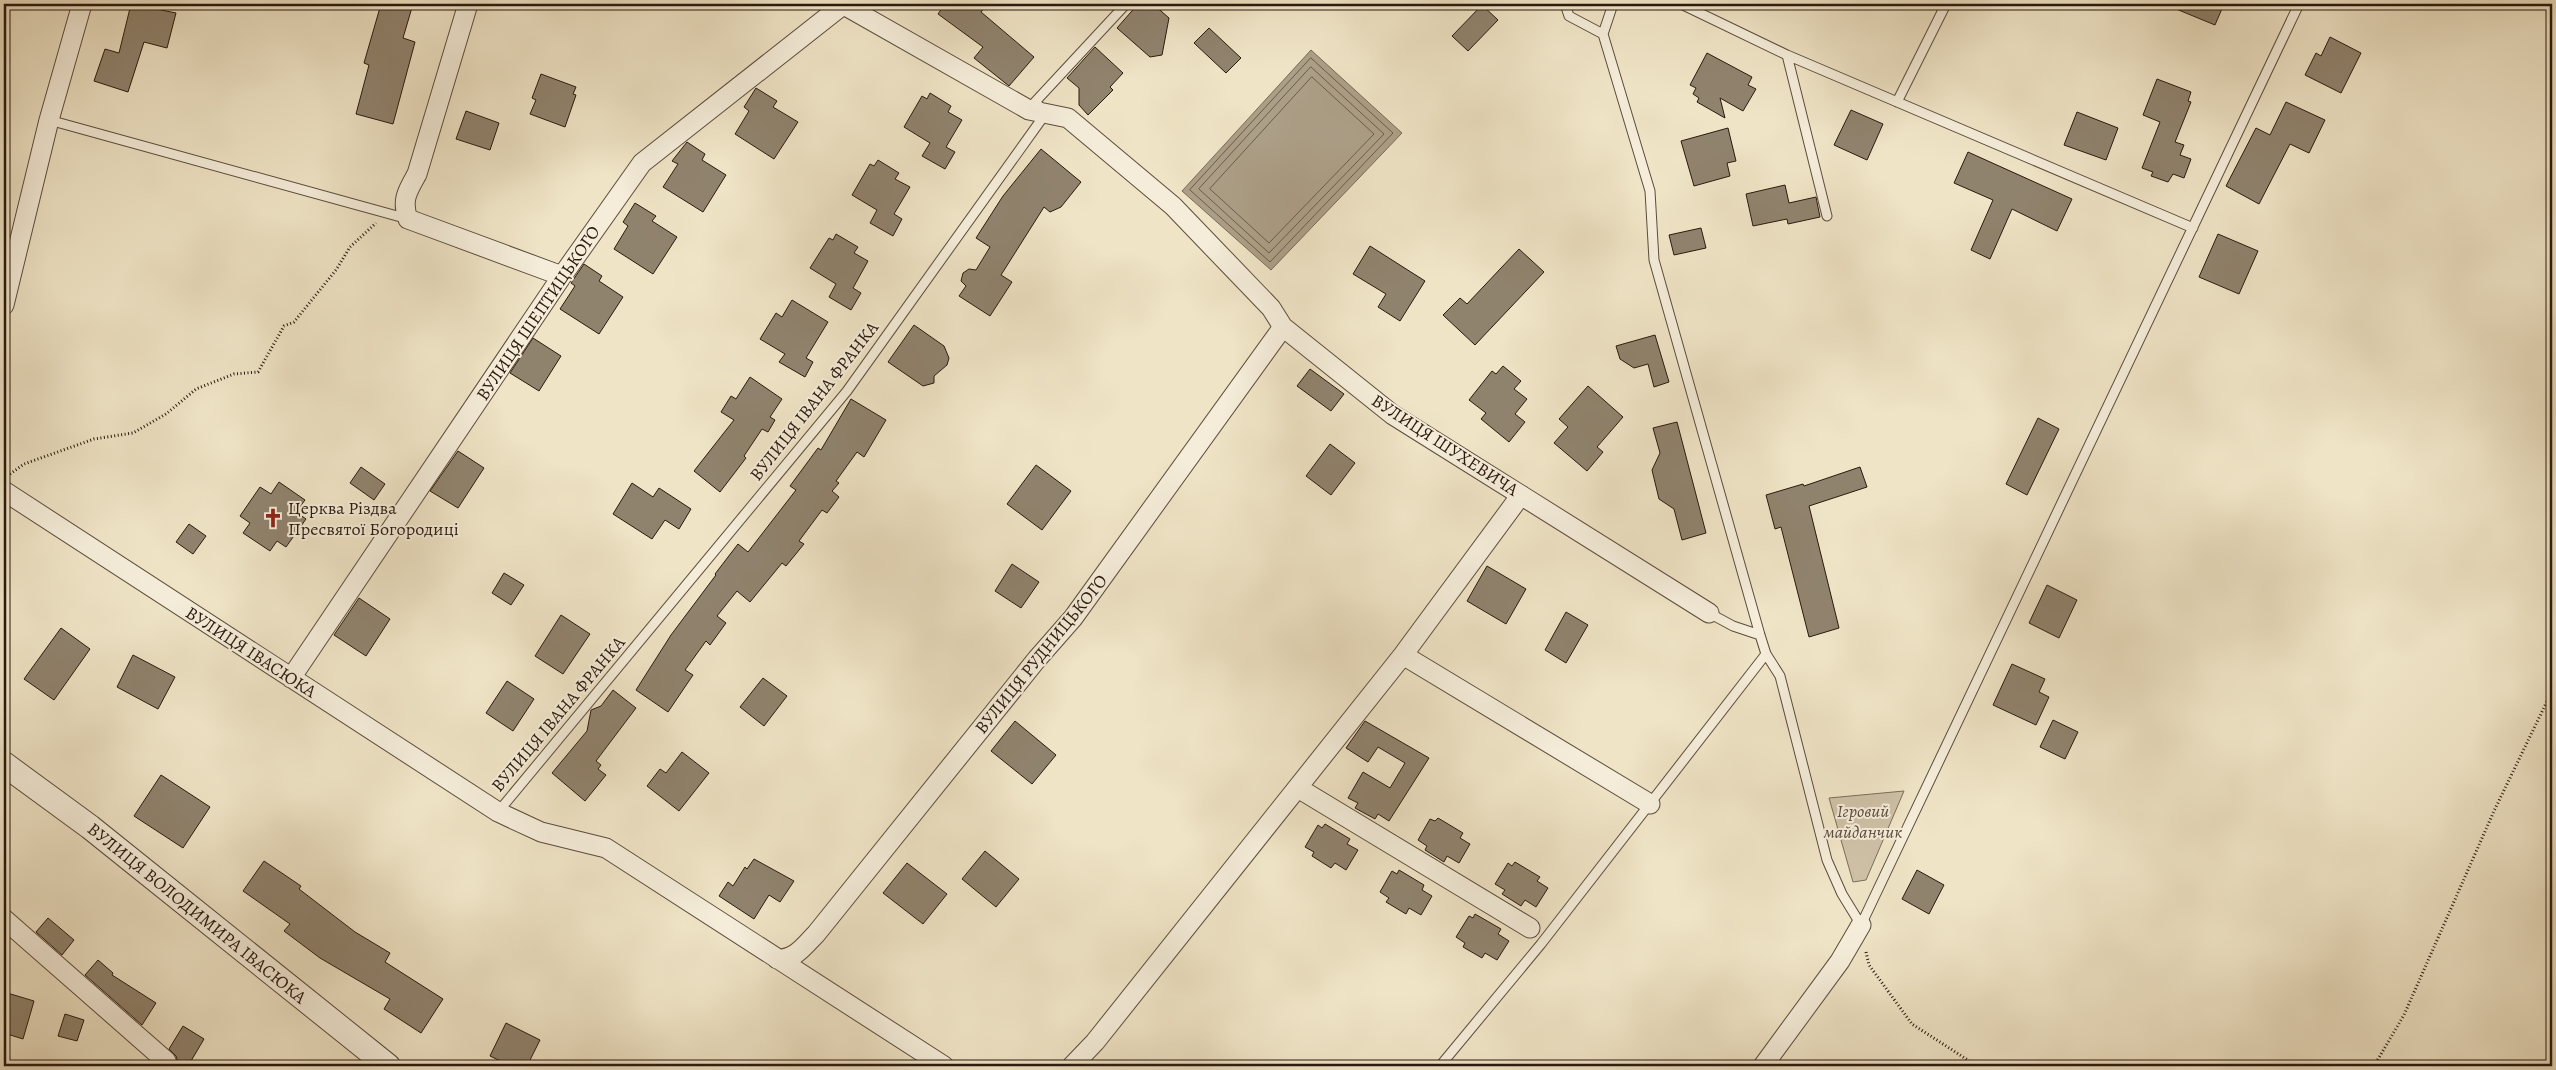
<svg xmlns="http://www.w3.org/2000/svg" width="2556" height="1070" font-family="Alegreya,serif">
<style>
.green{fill:#cec1a7;stroke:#7c6d5a}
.water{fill:#ac9f87;stroke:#786957}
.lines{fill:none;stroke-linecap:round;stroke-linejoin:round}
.shore{stroke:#6b5c4a;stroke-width:1}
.building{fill:#90836e;stroke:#2a190e}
.service-casing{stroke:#5b4c3c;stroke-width:11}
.minor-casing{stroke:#5b4c3c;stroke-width:21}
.tertiary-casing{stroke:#5b4c3c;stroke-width:26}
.path{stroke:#2a190e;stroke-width:3;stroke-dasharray:1 2.5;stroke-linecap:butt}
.service{stroke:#f5edda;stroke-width:9}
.minor{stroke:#f5edda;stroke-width:19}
.tertiary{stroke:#f5edda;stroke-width:24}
.labels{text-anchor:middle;stroke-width:4;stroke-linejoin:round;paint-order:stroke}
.street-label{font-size:18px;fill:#2a190e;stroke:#f5edda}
.poi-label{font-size:18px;fill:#2a190e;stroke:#f5edda;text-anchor:start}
.park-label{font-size:18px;font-style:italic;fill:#5b4b3c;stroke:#f5edda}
</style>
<rect width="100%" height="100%" fill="#efe4c6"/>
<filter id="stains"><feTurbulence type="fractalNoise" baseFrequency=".004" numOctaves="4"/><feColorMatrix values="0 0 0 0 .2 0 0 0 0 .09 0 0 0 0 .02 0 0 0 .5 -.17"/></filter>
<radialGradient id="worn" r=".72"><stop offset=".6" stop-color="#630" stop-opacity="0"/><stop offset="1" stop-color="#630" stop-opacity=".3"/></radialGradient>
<!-- green -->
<path class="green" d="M1904 791 1866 880 1853 882 1829 798Z"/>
<!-- water -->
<path class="water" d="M1311 50 1402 133 1271 270 1182 191Z"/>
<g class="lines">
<!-- shore -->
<path class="shore" d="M1311 58 1393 133 1270 262 1190 190Z
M1311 67 1384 134 1269 253 1199 189Z
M1312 77 1374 134 1269 243 1210 189Z"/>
</g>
<!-- building -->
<path class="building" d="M131 4 176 13 167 48 144 42 128 92 94 81 105 49 119 53Z
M381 4H413L403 38 415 42 393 124 356 114 369 65 364 63Z
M945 4H987L981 12 1034 57 1009 86 974 58 983 47 938 14Z
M1138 4H1153L1169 18 1162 55 1150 57 1117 28Z
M2164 4H2224L2215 25Z
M1482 5 1498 20 1468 51 1452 36Z
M1209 28 1241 58 1226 73 1194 43Z
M2330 37 2361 53 2341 93 2305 75 2316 53 2321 56Z
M1095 47 1123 73 1110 87 1113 90 1088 115 1079 105V88L1067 78Z
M1707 53 1752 77 1748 85 1756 89 1743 111 1720 98 1725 118 1697 102 1699 98 1693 94 1696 88 1690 85Z
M541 74 576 87 573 94 576 95 565 127 530 114 536 100 532 98Z
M2157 79 2191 92 2188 101 2191 102 2175 142 2184 145 2180 155 2191 159 2184 178 2173 174 2168 182 2151 176 2153 172 2142 168 2160 122 2143 115Z
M756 88 777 101 773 107 798 122 774 159 735 134 749 111 744 107Z
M930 93 951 106 948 112 962 120 946 147 955 152 945 169 922 156 930 143 904 127 922 96 927 99Z
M2286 102 2325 120 2309 153 2290 144 2259 204 2226 186 2256 128 2270 135Z
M1851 110 1883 124 1867 160 1834 145Z
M466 111 499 123 490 150 456 139Z
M2077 112 2118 128 2106 160 2064 145Z
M1728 128 1736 161 1727 163 1730 176 1694 186 1681 141Z
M687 142 705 154 702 160 726 175 703 212 663 187 678 164 672 161Z
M1041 149 1081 182 1061 207 1050 212 1044 207 1001 275 1012 282 990 316 959 296 966 286 961 281 963 273 969 269 976 270 990 247 976 238 1003 196Z
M1968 152 2072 199 2057 231 2012 209 1990 259 1971 250 1993 200 1954 183Z
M878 160 899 173 895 179 910 187 894 214 902 219 893 236 870 223 877 210 852 195 870 164 874 166Z
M1785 185 1789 203 1816 197 1820 217 1788 224 1787 219 1753 226 1746 194Z
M635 203 656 216 652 221 677 237 653 274 614 249 628 226 623 222Z
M1701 228 1706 248 1674 255 1669 235Z
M836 234 858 247 854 253 868 261 853 288 861 293 851 310 829 297 836 284 810 268 829 238 833 240Z
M2218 234 2258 251 2239 294 2199 277Z
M1370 246 1425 281 1400 321 1378 307 1386 294 1353 274Z
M1519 249 1544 272 1475 345 1443 315 1460 298 1467 304Z
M584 264 602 276 599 281 623 297 599 334 560 309 575 286 571 283Z
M792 300 828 322 806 358 813 362 805 377 779 362 785 354 760 339 776 313 782 317Z
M914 325 944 346 949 358 947 365 934 376V383L923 386 888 362Z
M1655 335 1669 382 1654 387 1648 364 1634 368 1620 359 1616 346Z
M533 338 561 356 539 391 510 373Z
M1503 366 1521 381 1514 389 1527 399 1515 414 1525 422 1509 442 1481 419 1486 413 1469 400 1492 371 1496 374Z
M1310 369 1344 394 1331 411 1297 386Z
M750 377 782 399 770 417 775 420 768 432 762 429 744 456 746 458 720 492 694 471 734 420 721 412 731 396 736 399Z
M1588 386 1623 417 1597 447 1603 452 1587 471 1554 443 1568 427 1559 419Z
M851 399 886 420 864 457 857 452 836 481 839 483 832 491 839 497 827 513 822 510 799 541 804 544 786 566 782 563 750 602 737 591 717 616 726 623 710 645 706 641 685 670 693 675 668 712 636 690 671 635 716 575 715 574 738 544 748 552 796 490 790 486 818 448 821 450Z
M2038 418 2059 429 2027 495 2006 484Z
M1677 422 1706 533 1682 540 1674 509 1659 499 1652 470 1660 453 1653 428Z
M1330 444 1355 463 1331 495 1306 476Z
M458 451 484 468 458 508 430 491Z
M1036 465 1071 491 1042 530 1007 504Z
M361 467 385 484 374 500 350 483Z
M1860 467 1867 487 1809 506 1839 628 1809 637 1781 527 1775 529 1766 495 1803 484 1804 486Z
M279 482 305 500 296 512 306 519 286 547 277 541 270 551 243 533 250 523 240 516 260 487 271 494Z
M632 483 653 497 659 488 691 509 679 529 665 520 652 539 613 514Z
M189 524 206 536 193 554 176 542Z
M1012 564 1039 582 1021 608 995 591Z
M1487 566 1526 589 1506 624 1467 601Z
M504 573 524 585 511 605 492 593Z
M2047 585 2077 600 2059 638 2029 623Z
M359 598 390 619 366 656 334 635Z
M1566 612 1588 625 1566 663 1545 650Z
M561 615 590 634 563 674 535 656Z
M61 628 90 649 54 700 24 679Z
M133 655 175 677 158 709 117 687Z
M2012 664 2045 679 2039 692 2049 697 2036 725 1993 705Z
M763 678 787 696 764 726 740 707Z
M507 681 534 699 513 731 486 713Z
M613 690 636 708 596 761 601 765 598 769 606 775 585 801 552 773 587 731 591 710 601 706Z
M2053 720 2078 732 2065 759 2040 747Z
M1015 721 1056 755 1032 784 991 751Z
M1365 721 1429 758 1389 821 1378 814 1375 819 1355 808 1358 803 1348 798 1363 772 1390 788 1405 763 1378 747 1368 762 1346 748Z
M682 752 709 773 679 811 647 786 660 769 666 773Z
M161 775 210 807 183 848 134 816Z
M1438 818 1463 833 1460 838 1470 844 1459 863 1447 856 1444 862 1425 850 1427 846 1418 840 1430 819 1435 821Z
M1325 824 1350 839 1347 844 1358 850 1346 870 1335 863 1331 868 1312 856 1314 852 1305 847 1318 825 1322 828Z
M985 851 1019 879 996 907 962 879Z
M754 859 794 881 780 902 769 895 754 919 719 896 728 882 733 886 745 867 747 869Z
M264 861 301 886 299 889 355 932 390 953 385 962 443 999 421 1033 384 1009 390 999 320 958 284 931 290 924 243 891Z
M1515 862 1540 877 1537 881 1548 888 1536 907 1525 900 1521 906 1502 894 1505 890 1495 884 1508 863 1512 866Z
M907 863 947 894 923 924 883 893Z
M1399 870 1424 885 1422 890 1432 896 1421 915 1409 908 1406 914 1386 902 1389 898 1380 892 1392 871 1397 874Z
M1917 870 1944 885 1929 914 1902 899Z
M1475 914 1501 929 1498 934 1509 941 1497 960 1485 953 1482 958 1463 947 1465 943 1456 937 1469 916 1473 918Z
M48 918 74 940 62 955 36 932Z
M98 960 113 973 112 975 156 1003 142 1025 85 975Z
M4 992 34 1001 23 1039 4 1033Z
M65 1014 84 1020 77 1041 58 1036Z
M506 1023 540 1040 527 1066H511L490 1056Z
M183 1026 204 1039 188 1066H179L176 1056 169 1049Z"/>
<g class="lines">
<defs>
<path id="service" d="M1565 4 1569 16 1603 34
M1613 4 1603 34 1650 191 1654 260 1760 635 1766 654 1780 676 1827 860 1842 894 1861 925 2299 4
M1681 4 1787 55 2193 228
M1787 55 1827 216
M1897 102 1946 4
M49 120 408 219
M1709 613 1733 626 1760 635
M498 812 847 391 1046 113 1035 102 1126 4
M1440 1066 1541 944 1766 654"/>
<path id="minor" d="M468 4 417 174C408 190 401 200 408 219L562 276
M844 5 1029 110 1068 118 1173 206 1271 308 1283 327 1393 415 1709 613
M4 305 49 120 82 4
M4 491 498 812 541 832 606 848 944 1066
M1403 655 1650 804
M291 678 562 276 642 163 844 4
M1298 788 1530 928
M4 919 166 1061 168 1066
M777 959C795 960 804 946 816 934L1037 659 1073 618 1283 327
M1072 1066 1095 1042 1403 655 1521 495
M1763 1066 1840 961 1861 925"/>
<path id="tertiary" d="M4 764 90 827 388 1066"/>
</defs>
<!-- service casing -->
<use href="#service" class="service-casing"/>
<!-- minor casing -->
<use href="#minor" class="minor-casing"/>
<!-- tertiary casing -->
<use href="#tertiary" class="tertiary-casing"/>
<!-- path -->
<path class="path" d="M10 474 24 464 94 439 133 433 166 414 196 389 234 374 258 372 284 326 294 322 336 270 350 247 376 223
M1866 952 1869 965 1912 1024 1977 1066
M2374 1066 2404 1015 2494 811 2552 691"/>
<!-- service -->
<use href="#service" class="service"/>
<!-- minor -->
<use href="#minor" class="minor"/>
<!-- tertiary -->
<use href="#tertiary" class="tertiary"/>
</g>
<!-- icons -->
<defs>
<symbol id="church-bare" viewBox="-9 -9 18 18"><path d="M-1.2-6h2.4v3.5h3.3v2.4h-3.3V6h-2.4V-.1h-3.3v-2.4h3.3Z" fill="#8f2418" stroke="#f5edda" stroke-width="2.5" paint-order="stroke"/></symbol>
</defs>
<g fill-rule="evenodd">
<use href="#church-bare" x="259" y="504" width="28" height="28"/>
</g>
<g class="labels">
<!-- street labels -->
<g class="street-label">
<text transform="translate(538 313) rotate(-56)" y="6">ВУЛИЦЯ ШЕПТИЦЬКОГО</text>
<text transform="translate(814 401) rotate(-52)" y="6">ВУЛИЦЯ ІВАНА ФРАНКА</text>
<text transform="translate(1445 445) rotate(33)" y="6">ВУЛИЦЯ ШУХЕВИЧА</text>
<text transform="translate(251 652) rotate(33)" y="6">ВУЛИЦЯ ІВАСЮКА</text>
<text transform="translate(1041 654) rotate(-51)" y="6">ВУЛИЦЯ РУДНИЦЬКОГО</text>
<text transform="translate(558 714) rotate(-50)" y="6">ВУЛИЦЯ ІВАНА ФРАНКА</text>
<text transform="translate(197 913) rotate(39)" y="6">ВУЛИЦЯ ВОЛОДИМИРА ІВАСЮКА</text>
</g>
<!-- poi labels -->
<g class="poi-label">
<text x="288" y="514">Церква Різдва<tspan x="288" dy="21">Пресвятої Богородиці</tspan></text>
</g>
<!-- park labels -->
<g class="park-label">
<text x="1863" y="817">Ігровий<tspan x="1863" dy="21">майданчик</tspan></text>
</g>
</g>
<!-- margin -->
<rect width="2556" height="1070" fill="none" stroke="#efe4c6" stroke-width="20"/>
<rect x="5" y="5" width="2546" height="1060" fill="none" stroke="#2a190e" stroke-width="2.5"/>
<rect x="10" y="10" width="2536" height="1050" fill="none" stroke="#2a190e"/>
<rect width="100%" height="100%" filter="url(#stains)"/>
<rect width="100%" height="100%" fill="url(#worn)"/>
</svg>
